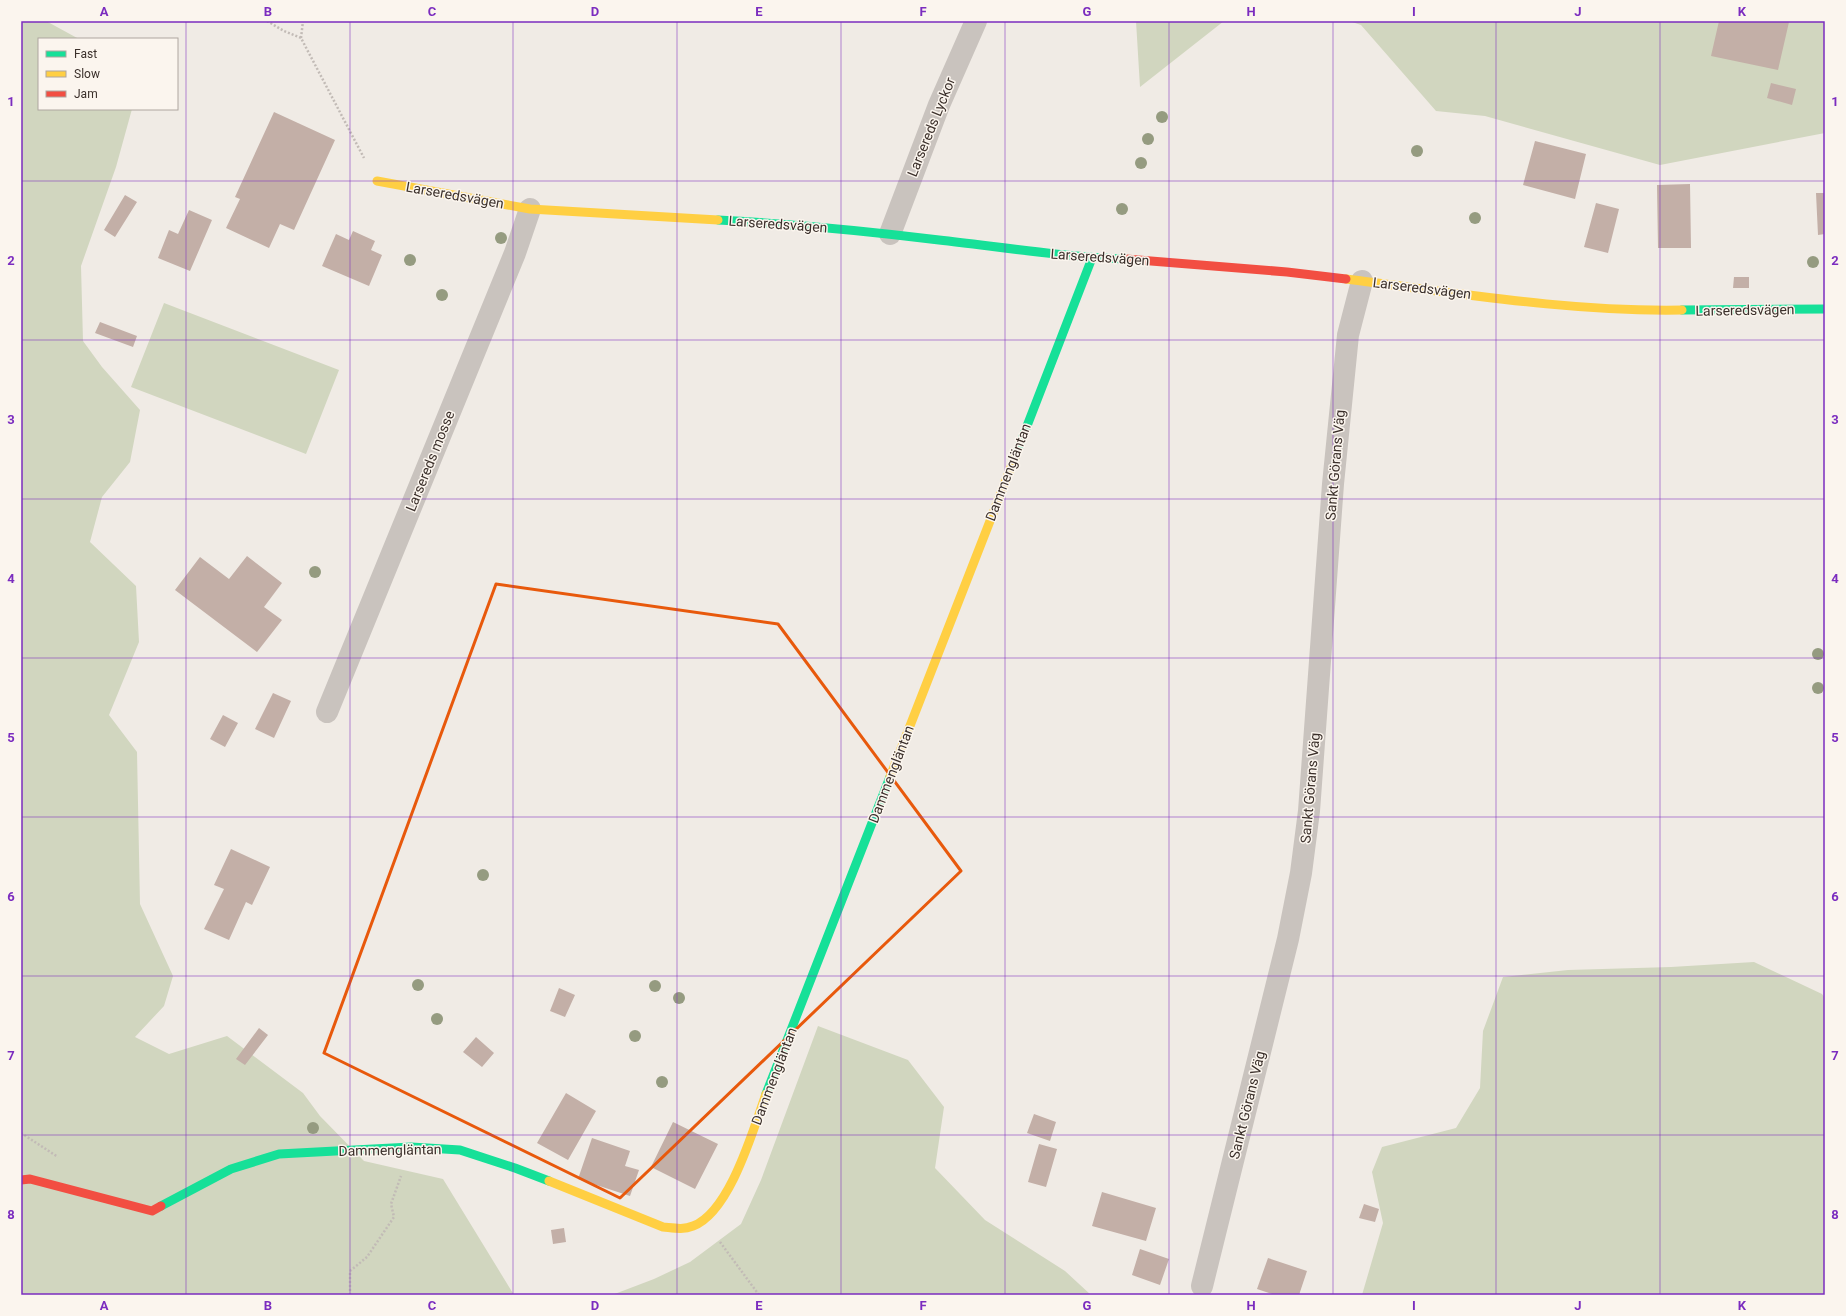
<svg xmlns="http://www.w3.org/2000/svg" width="1846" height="1316" font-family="Roboto,sans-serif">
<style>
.green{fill:#d1d6bf}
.building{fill:#c3afa7}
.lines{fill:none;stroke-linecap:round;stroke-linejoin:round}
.path{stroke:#c2bbb6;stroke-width:2.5;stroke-dasharray:2 2;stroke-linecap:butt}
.street{stroke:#c9c3be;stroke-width:22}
.fast{stroke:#16e098;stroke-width:9}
.slow{stroke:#ffcf43;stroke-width:9}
.jam{stroke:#f24e42;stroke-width:9}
.tree{fill:#959b80}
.marked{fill:none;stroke:#e8590c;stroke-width:3;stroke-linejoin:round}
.grid{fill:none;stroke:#7b2cbf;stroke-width:1;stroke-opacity:0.55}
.labels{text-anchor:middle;stroke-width:3;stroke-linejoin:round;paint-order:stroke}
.street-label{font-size:14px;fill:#3b302b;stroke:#fbf5ee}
.neatline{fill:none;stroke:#7b2cbf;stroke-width:1.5}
.grid-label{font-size:13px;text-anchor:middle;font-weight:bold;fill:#7b2cbf}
</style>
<rect width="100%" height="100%" fill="#f0ebe5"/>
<!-- green -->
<path class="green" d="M21 21H46L79 39H39V109H132L116 167 81 266 83 341 102 367 140 410 130 462 102 497 90 542 136 586 139 642 109 715 137 752 140 904 173 976 164 1006 135 1037 169 1054 227 1036 303 1093 320 1116 364 1161 443 1179 514 1295H21Z
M1136 21H1224L1140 87Z
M1349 21H1825V133L1660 165 1485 116 1436 111 1361 25Z
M164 303 339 370 306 454 131 387Z
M1754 962 1822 994 1825 998V1295H1362L1383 1223 1372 1172 1382 1147 1456 1128 1480 1088 1483 1031 1503 977 1568 970 1671 967Z
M818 1026 908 1060 944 1107 935 1168 985 1220 1065 1271 1091 1295H612L654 1279 690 1262 741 1224 761 1180Z"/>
<!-- building -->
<path class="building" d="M1719 21 1789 22 1778 70 1711 56Z
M1771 83 1796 89 1792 105 1767 98Z
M274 112 335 140 294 230 280 224 269 248 226 228 240 199 235 197Z
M1535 141 1586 154 1575 199 1523 185Z
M1690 184 1691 248H1658L1657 185Z
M1816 193H1825V234L1818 235Z
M125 195 137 202 115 237 104 230Z
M1596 203 1619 209 1608 253 1584 247Z
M189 210 212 220 190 271 158 258 169 230 178 234Z
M353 231 375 241 371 250 382 255 369 286 322 266 336 234 349 240Z
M1734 277H1749V288H1733Z
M100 322 137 336 133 347 95 333Z
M247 556 282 583 264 607 282 620 257 652 175 590 200 557 229 579Z
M273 693 291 701 274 738 255 729Z
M223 715 238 723 225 747 210 739Z
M231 849 270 867 252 905 246 902 229 940 204 929 224 889 214 885Z
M559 988 575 995 565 1017 550 1011Z
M259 1028 268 1035 245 1065 236 1059Z
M476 1037 494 1053 482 1067 463 1052Z
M566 1093 596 1111 568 1160 537 1143Z
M1034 1114 1056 1122 1050 1141 1027 1133Z
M673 1122 718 1144 695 1189 651 1167Z
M592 1138 630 1151 625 1166 639 1170 630 1196 578 1179Z
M1039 1144 1057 1149 1046 1187 1028 1182Z
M1102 1192 1156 1208 1146 1241 1092 1226Z
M1364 1204 1379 1209 1375 1222 1359 1218Z
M564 1228 566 1242 553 1244 551 1230Z
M1140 1249 1169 1259 1160 1285 1132 1275Z
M1268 1258 1307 1271 1299 1295H1275L1257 1289Z"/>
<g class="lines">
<!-- path -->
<path class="path" d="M267 21 284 31 301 38 364 158
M301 38 303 21
M21 1133 58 1157
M720 1242 759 1295
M350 1295V1271L367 1257 394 1217 391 1204 401 1176"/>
<!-- street -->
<path class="street" d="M890 234 939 105 976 21
M327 712 515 253 530 209
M1202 1286 1288 939 1301 873 1309 811 1333 484 1348 335 1362 281"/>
<!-- fast -->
<path class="fast" d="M718 220C792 224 866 231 939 240 1001 247 1064 257 1126 259
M1682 310 1825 309
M1015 457 1092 258
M766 1094 890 777
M161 1206 231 1169 279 1154 411 1147 460 1150 515 1168 549 1181"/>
<!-- slow -->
<path class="slow" d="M377 181 530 209 718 220
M1346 279C1458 293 1570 312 1682 310
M890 777 1015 457
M549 1181 663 1227C674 1228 683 1230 693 1226 730 1212 753 1130 766 1094"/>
<!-- jam -->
<path class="jam" d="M1126 259 1287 272 1346 279
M21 1180 30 1179 152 1211 161 1206"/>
</g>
<!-- trees -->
<g class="tree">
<circle cx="1162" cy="117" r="6"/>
<circle cx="1148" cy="139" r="6"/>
<circle cx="1417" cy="151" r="6"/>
<circle cx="1141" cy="163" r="6"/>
<circle cx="1122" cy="209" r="6"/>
<circle cx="1475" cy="218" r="6"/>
<circle cx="501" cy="238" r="6"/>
<circle cx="410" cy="260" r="6"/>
<circle cx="1813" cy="262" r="6"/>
<circle cx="442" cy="295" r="6"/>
<circle cx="315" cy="572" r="6"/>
<circle cx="1818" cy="654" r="6"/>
<circle cx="1818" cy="688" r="6"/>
<circle cx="483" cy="875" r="6"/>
<circle cx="418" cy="985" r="6"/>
<circle cx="655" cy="986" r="6"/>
<circle cx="679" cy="998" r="6"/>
<circle cx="437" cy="1019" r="6"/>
<circle cx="635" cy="1036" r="6"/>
<circle cx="662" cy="1082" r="6"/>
<circle cx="313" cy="1128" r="6"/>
</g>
<!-- marked area -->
<path class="marked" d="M496 584 778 624 961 871 620 1198 324 1053Z"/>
<!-- grid -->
<path class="grid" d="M186 21V1295M350 21V1295M513 21V1295M677 21V1295M841 21V1295M1005 21V1295M1169 21V1295M1333 21V1295M1496 21V1295M1660 21V1295M21 181H1825M21 340H1825M21 499H1825M21 658H1825M21 817H1825M21 976H1825M21 1135H1825"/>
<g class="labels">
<!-- street labels -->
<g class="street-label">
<text transform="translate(931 127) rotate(-68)" y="5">Larsereds Lyckor</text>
<text transform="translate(455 195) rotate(10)" y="5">Larseredsvägen</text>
<text transform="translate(778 224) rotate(4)" y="5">Larseredsvägen</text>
<text transform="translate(1100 257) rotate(4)" y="5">Larseredsvägen</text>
<text transform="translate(1422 288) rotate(7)" y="5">Larseredsvägen</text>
<text transform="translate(1745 310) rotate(-1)" y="5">Larseredsvägen</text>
<text transform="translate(430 461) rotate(-68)" y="5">Larsereds mosse</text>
<text transform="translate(1335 465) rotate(-85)" y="5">Sankt Görans Väg</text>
<text transform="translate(1008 472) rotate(-69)" y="5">Dammengläntan</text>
<text transform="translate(891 774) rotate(-69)" y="5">Dammengläntan</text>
<text transform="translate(1310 788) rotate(-85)" y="5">Sankt Görans Väg</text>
<text transform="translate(774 1076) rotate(-69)" y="5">Dammengläntan</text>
<text transform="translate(1247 1105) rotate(-76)" y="5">Sankt Görans Väg</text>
<text transform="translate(390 1150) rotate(-1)" y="5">Dammengläntan</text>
</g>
</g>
<!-- border -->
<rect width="1846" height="1316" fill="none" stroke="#fbf5ee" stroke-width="44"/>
<!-- legend -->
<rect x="38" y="38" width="140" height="72" fill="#fbf5ee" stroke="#aea6a0"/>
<rect x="46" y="51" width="20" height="6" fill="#16e098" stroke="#aea6a0"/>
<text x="74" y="58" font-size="12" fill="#3b302b">Fast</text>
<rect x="46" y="71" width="20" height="6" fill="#ffcf43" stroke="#aea6a0"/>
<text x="74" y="78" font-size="12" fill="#3b302b">Slow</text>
<rect x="46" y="91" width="20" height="6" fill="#f24e42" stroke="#aea6a0"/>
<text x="74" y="98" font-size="12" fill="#3b302b">Jam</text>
<rect x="22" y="22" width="1802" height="1272" class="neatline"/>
<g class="grid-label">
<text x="104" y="16">A</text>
<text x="268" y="16">B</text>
<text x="432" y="16">C</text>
<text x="595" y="16">D</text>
<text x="759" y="16">E</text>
<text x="923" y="16">F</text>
<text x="1087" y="16">G</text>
<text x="1251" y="16">H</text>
<text x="1414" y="16">I</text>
<text x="1578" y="16">J</text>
<text x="1742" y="16">K</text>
<text x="11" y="106">1</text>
<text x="1835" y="106">1</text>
<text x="11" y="265">2</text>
<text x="1835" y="265">2</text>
<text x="11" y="424">3</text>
<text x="1835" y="424">3</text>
<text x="11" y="583">4</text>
<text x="1835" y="583">4</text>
<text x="11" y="742">5</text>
<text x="1835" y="742">5</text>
<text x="11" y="901">6</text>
<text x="1835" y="901">6</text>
<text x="11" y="1060">7</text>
<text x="1835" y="1060">7</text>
<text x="11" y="1219">8</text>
<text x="1835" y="1219">8</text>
<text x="104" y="1310">A</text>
<text x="268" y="1310">B</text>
<text x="432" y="1310">C</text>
<text x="595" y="1310">D</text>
<text x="759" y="1310">E</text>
<text x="923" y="1310">F</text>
<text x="1087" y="1310">G</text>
<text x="1251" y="1310">H</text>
<text x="1414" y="1310">I</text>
<text x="1578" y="1310">J</text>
<text x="1742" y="1310">K</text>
</g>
</svg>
